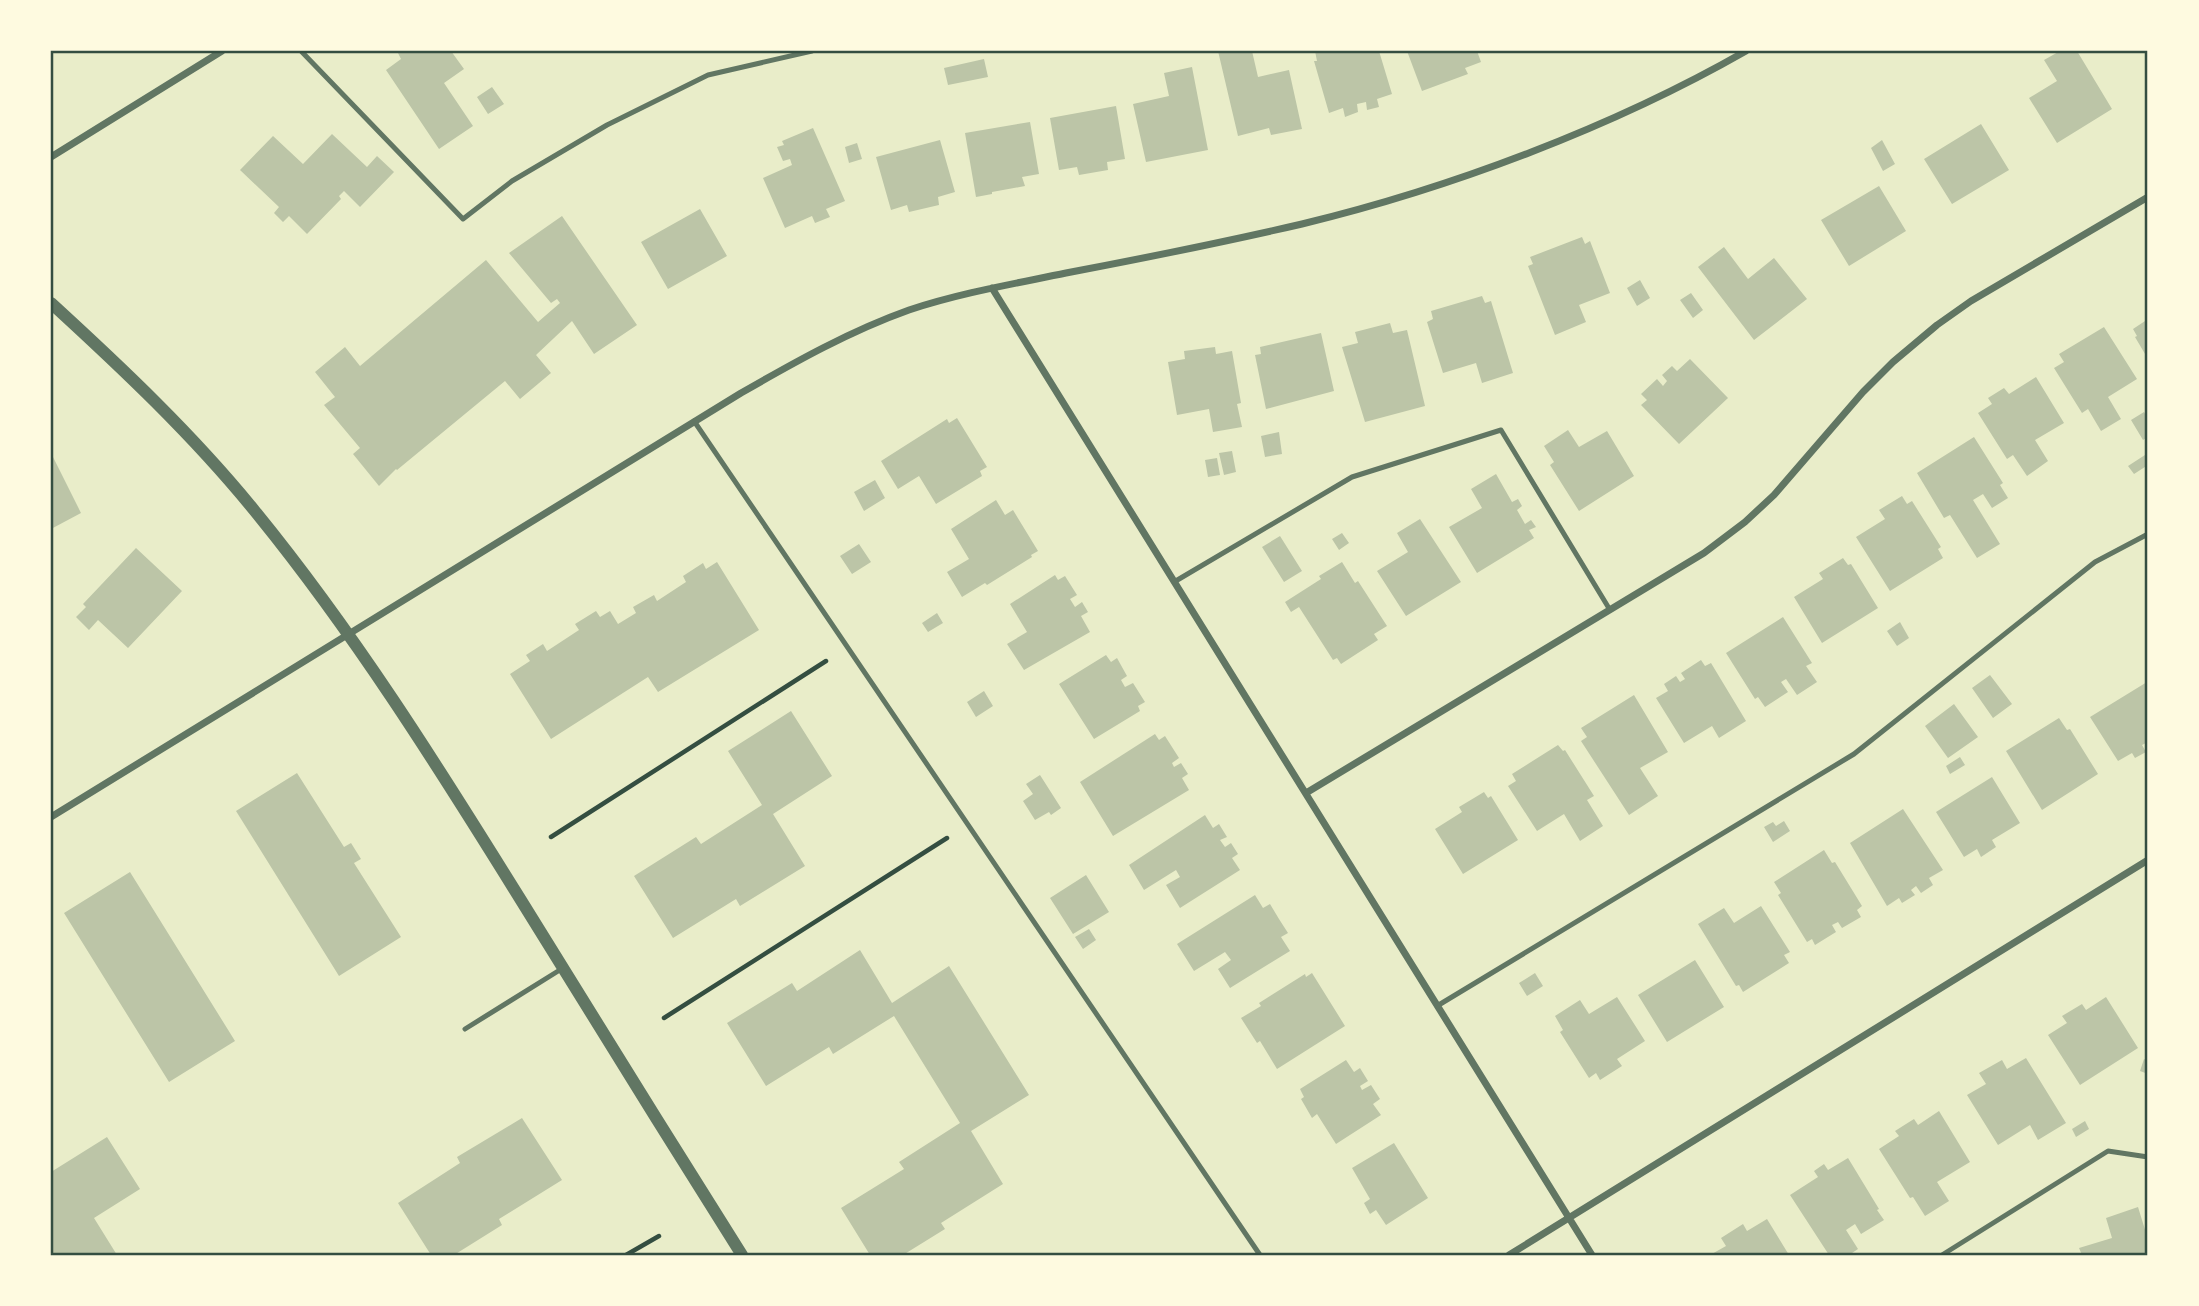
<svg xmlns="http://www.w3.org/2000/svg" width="2199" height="1306" font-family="'DejaVu Sans',sans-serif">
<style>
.building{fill:#bcc5a7}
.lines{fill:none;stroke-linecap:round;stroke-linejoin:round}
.path{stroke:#344e41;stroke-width:4.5}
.service{stroke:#617663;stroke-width:5}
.minor{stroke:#617663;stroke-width:7}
.tertiary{stroke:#617663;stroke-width:12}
.neatline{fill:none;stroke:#344e41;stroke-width:2.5}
</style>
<rect width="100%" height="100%" fill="#e9edc9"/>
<!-- building -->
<path class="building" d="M401 51H451L464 69 444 83 473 126 439 149 386 70 401 59 398 53Z
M1218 51H1252L1258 77 1289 70 1302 129 1271 135 1269 128 1238 136Z
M1315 51H1379L1392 94 1377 99 1379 107 1367 110 1366 102 1357 104 1358 112 1345 117 1343 108 1329 113 1314 61H1317Z
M1407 51H1477L1481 62 1465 68 1468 74 1422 91Z
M2060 51H2077L2112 109 2057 143 2029 98 2057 81 2044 60Z
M984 59 988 77 948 85 944 68Z
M1192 67 1208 150 1146 162 1133 104 1169 96 1164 73Z
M492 87 504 104 488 114 477 97Z
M1116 106 1125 159 1107 162 1108 170 1079 175 1077 167 1059 170 1050 118Z
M1030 122 1039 174 1022 177 1025 186 992 192V194L976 197 965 133Z
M1981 124 2009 170 1952 204 1924 159Z
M813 128 845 201 826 209 830 217 815 223 812 216 785 228 763 178 792 165 790 159 783 161 777 147 784 145 782 141Z
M332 134 367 167 377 156 394 172 360 207 344 191 339 196 341 199 307 234 289 216 283 222 274 213 279 207 240 170 273 136 303 164Z
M940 140 955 192 938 197 939 205 909 212 907 205 891 210 876 157Z
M1882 140 1895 164 1883 171 1871 148Z
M857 143 862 159 849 163 845 147Z
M1879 186 1906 231 1849 266 1821 220Z
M700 209 727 256 668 289 641 242Z
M562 216 637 325 594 354 572 321 536 355 551 373 520 399 505 381 397 470 396 469 379 486 353 454 360 448 324 405 335 397 315 372 345 347 360 366 486 260 538 322 560 303 557 299 551 303 509 253Z
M1582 237 1585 244 1590 241 1610 293 1579 305 1586 322 1555 335 1528 266 1533 264 1530 257Z
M1724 247 1748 279 1774 258 1807 299 1754 340 1698 267Z
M1640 280 1650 298 1637 306 1627 288Z
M1691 293 1703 310 1693 318 1680 300Z
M1482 296 1485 303 1491 301 1513 373 1482 383 1476 363 1443 373 1427 322 1433 319 1431 311Z
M2148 319V359L2135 337 2137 336 2133 329Z
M1390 323 1393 333 1407 330 1425 406 1365 422 1342 347 1358 343 1355 332Z
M2104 327 2137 379 2108 397 2121 419 2101 431 2088 409 2082 413 2054 368 2064 362 2059 354Z
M1321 333 1334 391 1266 409 1255 355 1261 354 1260 347Z
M1215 347 1216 354 1232 351 1241 403 1237 404 1242 427 1213 432 1209 409 1177 415 1168 362 1185 359 1184 351Z
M1690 359 1728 398 1679 444 1641 405 1647 400 1641 394 1657 379 1663 386 1667 381 1662 375 1672 366 1677 371Z
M2036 377 2064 423 2035 440 2048 461 2027 476 2013 455 2007 459 1978 413 1992 404 1988 398 2004 388 2009 394Z
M2144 412 2148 419V437L2143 440 2131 420Z
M957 418 987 467 980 471 982 476 936 504 919 476 898 489 881 461 947 419 949 423Z
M1568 430 1579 447 1607 431 1634 476 1579 511 1550 465 1554 462 1544 446Z
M1279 432 1282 454 1265 457 1261 436Z
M1974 437 2003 483 2000 485 2008 498 1992 508 1983 494 1973 500 2000 544 1977 558 1950 515 1944 518 1917 473Z
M1232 451 1236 472 1224 475 1219 453Z
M51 453 81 513 51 529Z
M2145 455 2148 465 2134 474 2128 466Z
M1217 458 1220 475 1208 477 1205 460Z
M1496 474 1512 502 1518 499 1522 506 1517 510 1525 524 1531 520 1536 527 1529 530 1534 538 1477 573 1449 527 1482 508 1471 489Z
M875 480 885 498 864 511 854 492Z
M1902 496 1907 504 1912 501 1941 547 1938 549 1943 558 1890 591 1856 537 1885 519 1879 510Z
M996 500 1005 515 1013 510 1038 551 1031 555 1032 557 987 585 985 583 962 597 947 572 969 559 951 529Z
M1420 519 1461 582 1406 616 1377 571 1408 552 1397 533Z
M1342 533 1349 543 1339 550 1332 539Z
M1280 536 1302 571 1284 582 1262 547Z
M859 544 871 562 852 574 840 556Z
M136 548 182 591 128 648 98 620 89 630 76 617 86 607 83 604Z
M1843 558 1848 565 1851 564 1878 608 1822 643 1794 597 1823 579 1819 573Z
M717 562 759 630 658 692 648 677 551 739 510 674 530 661 526 655 543 644 547 651 579 630 575 624 596 611 600 617 610 611 618 624 636 613 633 607 654 595 657 601 686 582 683 576 703 563 706 569Z
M1342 562 1355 583 1358 581 1387 626 1374 634 1378 640 1341 664 1337 658 1333 660 1299 607 1291 612 1285 602 1321 579 1319 576Z
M1055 575 1058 580 1065 576 1077 595 1070 599 1075 607 1082 602 1088 612 1081 616 1090 632 1024 670 1007 644 1027 632 1010 604Z
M937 613 943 623 928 632 922 623Z
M1783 617 1812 663 1806 666 1817 682 1797 695 1786 679 1781 682 1788 692 1765 707 1758 697 1755 699 1726 653Z
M1900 622 1909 638 1897 646 1887 631Z
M1106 655 1111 662 1117 658 1127 676 1121 680 1125 687 1133 683 1145 702 1138 706 1140 711 1094 739 1059 684Z
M1701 660 1705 666 1711 663 1746 721 1719 738 1712 726 1684 743 1656 698 1668 691 1664 684 1676 676 1680 682 1685 679 1681 673Z
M1990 675 2012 704 1993 718 1972 688Z
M2147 682 2148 742 2142 745 2146 752 2135 758 2132 753 2118 761 2090 717Z
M984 691 993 706 976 717 967 702Z
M1634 695 1668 752 1640 768 1658 796 1629 815 1581 741 1587 737 1581 728Z
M1954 704 1978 737 1948 758 1925 726Z
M791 711 832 776 773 814 805 866 740 906 736 899 673 938 634 876 696 837 701 844 762 805 728 751Z
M2059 718 2067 730 2070 729 2098 774 2042 810 2006 751Z
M1155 734 1159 740 1165 736 1179 758 1172 763 1174 767 1181 763 1188 774 1182 778 1189 790 1113 836 1080 782Z
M1558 745 1563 751 1565 750 1594 796 1587 800 1603 826 1580 841 1564 814 1537 831 1508 786 1516 781 1512 774Z
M1960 757 1965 765 1950 774 1946 766Z
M297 773 344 847 351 843 361 859 354 863 401 937 339 976 236 811Z
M1040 775 1061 808 1051 815 1049 812 1035 820 1023 801 1033 794 1026 784Z
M1992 777 2020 823 1992 840 1996 847 1981 857 1977 849 1964 857 1936 812Z
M1484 792 1488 798 1491 796 1518 840 1463 874 1435 829 1462 812 1459 807Z
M1903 809 1943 870 1929 878 1933 885 1921 893 1916 886 1911 890 1915 895 1902 903 1899 898 1887 906 1850 843Z
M1205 815 1213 828 1219 824 1227 837 1220 840 1225 847 1231 843 1238 854 1232 858 1240 870 1180 908 1166 885 1180 877 1176 870 1144 890 1129 865Z
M1784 821 1790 831 1773 842 1764 827 1773 822 1776 826Z
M1824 850 1832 863 1835 862 1862 906 1857 910 1861 917 1842 928 1838 922 1832 925 1836 932 1815 945 1812 939 1807 942 1778 895 1781 893 1774 882Z
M130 872 235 1041 169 1082 64 913Z
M1086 875 1109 912 1073 934 1050 898Z
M1255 895 1263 908 1270 904 1279 919 1288 933 1281 937 1290 951 1230 988 1218 969 1231 960 1225 952 1194 971 1177 944Z
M1761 906 1790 952 1784 955 1789 963 1743 992 1739 985 1736 986 1698 924 1724 908 1734 923Z
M1089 929 1096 940 1083 949 1075 937Z
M860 950 892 1003 949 966 1029 1095 971 1131 1003 1184 941 1223 945 1229 903 1255H870L841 1208 904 1169 899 1162 960 1123 894 1016 833 1054 829 1047 766 1086 727 1023 792 983 797 991Z
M1695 960 1724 1007 1667 1042 1638 995Z
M1312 973 1345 1026 1277 1069 1260 1041 1257 1043 1241 1018 1261 1006 1259 1003 1305 974 1306 977Z
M1535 973 1543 986 1527 996 1519 983Z
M1617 997 1645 1041 1617 1059 1622 1066 1600 1080 1596 1073 1589 1078 1560 1032 1563 1030 1555 1016 1580 1000 1589 1014Z
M2106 997 2138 1048 2080 1085 2048 1035 2067 1023 2062 1016 2082 1004 2086 1010Z
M2026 1058 2066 1123 2038 1140 2030 1125 1998 1145 1967 1095 1986 1084 1979 1073 2002 1060 2007 1069Z
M2144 1059 2148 1061V1074L2140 1071Z
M1346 1060 1354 1072 1360 1068 1368 1081 1360 1086 1362 1090 1371 1085 1380 1099 1373 1104 1381 1115 1336 1144 1317 1114 1312 1118 1301 1099 1304 1097 1300 1089Z
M1939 1111 1970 1162 1937 1182 1949 1201 1925 1216 1913 1197 1910 1198 1879 1149 1899 1136 1895 1131 1906 1124 1914 1119 1918 1125Z
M522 1118 562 1180 499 1219 502 1225 454 1255H431L398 1203 460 1163 457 1157Z
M2085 1121 2089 1129 2076 1137 2072 1129Z
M107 1137 140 1189 94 1218 117 1255H51V1172Z
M1394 1143 1428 1198 1386 1225 1376 1210 1370 1214 1364 1203 1370 1199 1352 1168Z
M1848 1158 1879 1209 1877 1210 1884 1220 1861 1234 1855 1224 1846 1230 1858 1249 1849 1255H1829L1790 1195 1818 1177 1814 1171 1824 1164 1828 1170Z
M2138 1207 2146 1233 2148 1232V1255H2082L2079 1248 2112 1238 2106 1218Z
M1767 1219 1789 1255H1710L1726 1246 1721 1238 1743 1224 1747 1231Z"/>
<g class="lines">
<!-- path -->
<path class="path" d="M551 837 826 661
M664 1018 947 838
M626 1255 659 1236"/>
<!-- service -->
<path class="service" d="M301 51 463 219 512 181 607 125 708 75 812 51
M694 421 1260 1255
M1174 582 1352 477 1501 430 1610 610
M1437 1006 1854 754 2095 562 2148 534
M465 1029 563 968
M1942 1255 2108 1151 2148 1157"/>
<!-- minor -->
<path class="minor" d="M51 157 222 51
M992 288 1592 1255
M1306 793 1704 553 1745 522 1774 495 1863 392 1893 362 1937 325 1971 301 2148 197
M51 817 741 393C795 362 850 331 909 310 960 293 1013 284 1066 273 1145 258 1224 242 1302 224 1451 188 1613 127 1746 51
M1509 1255 2148 860"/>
<!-- tertiary -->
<path class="tertiary" d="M51 303C122 368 193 435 254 510 353 631 437 765 519 897 593 1017 667 1136 742 1255"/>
</g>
<!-- border -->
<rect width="2199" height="1306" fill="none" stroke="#fefae0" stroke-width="105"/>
<rect x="52" y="52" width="2094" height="1202" class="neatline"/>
</svg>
